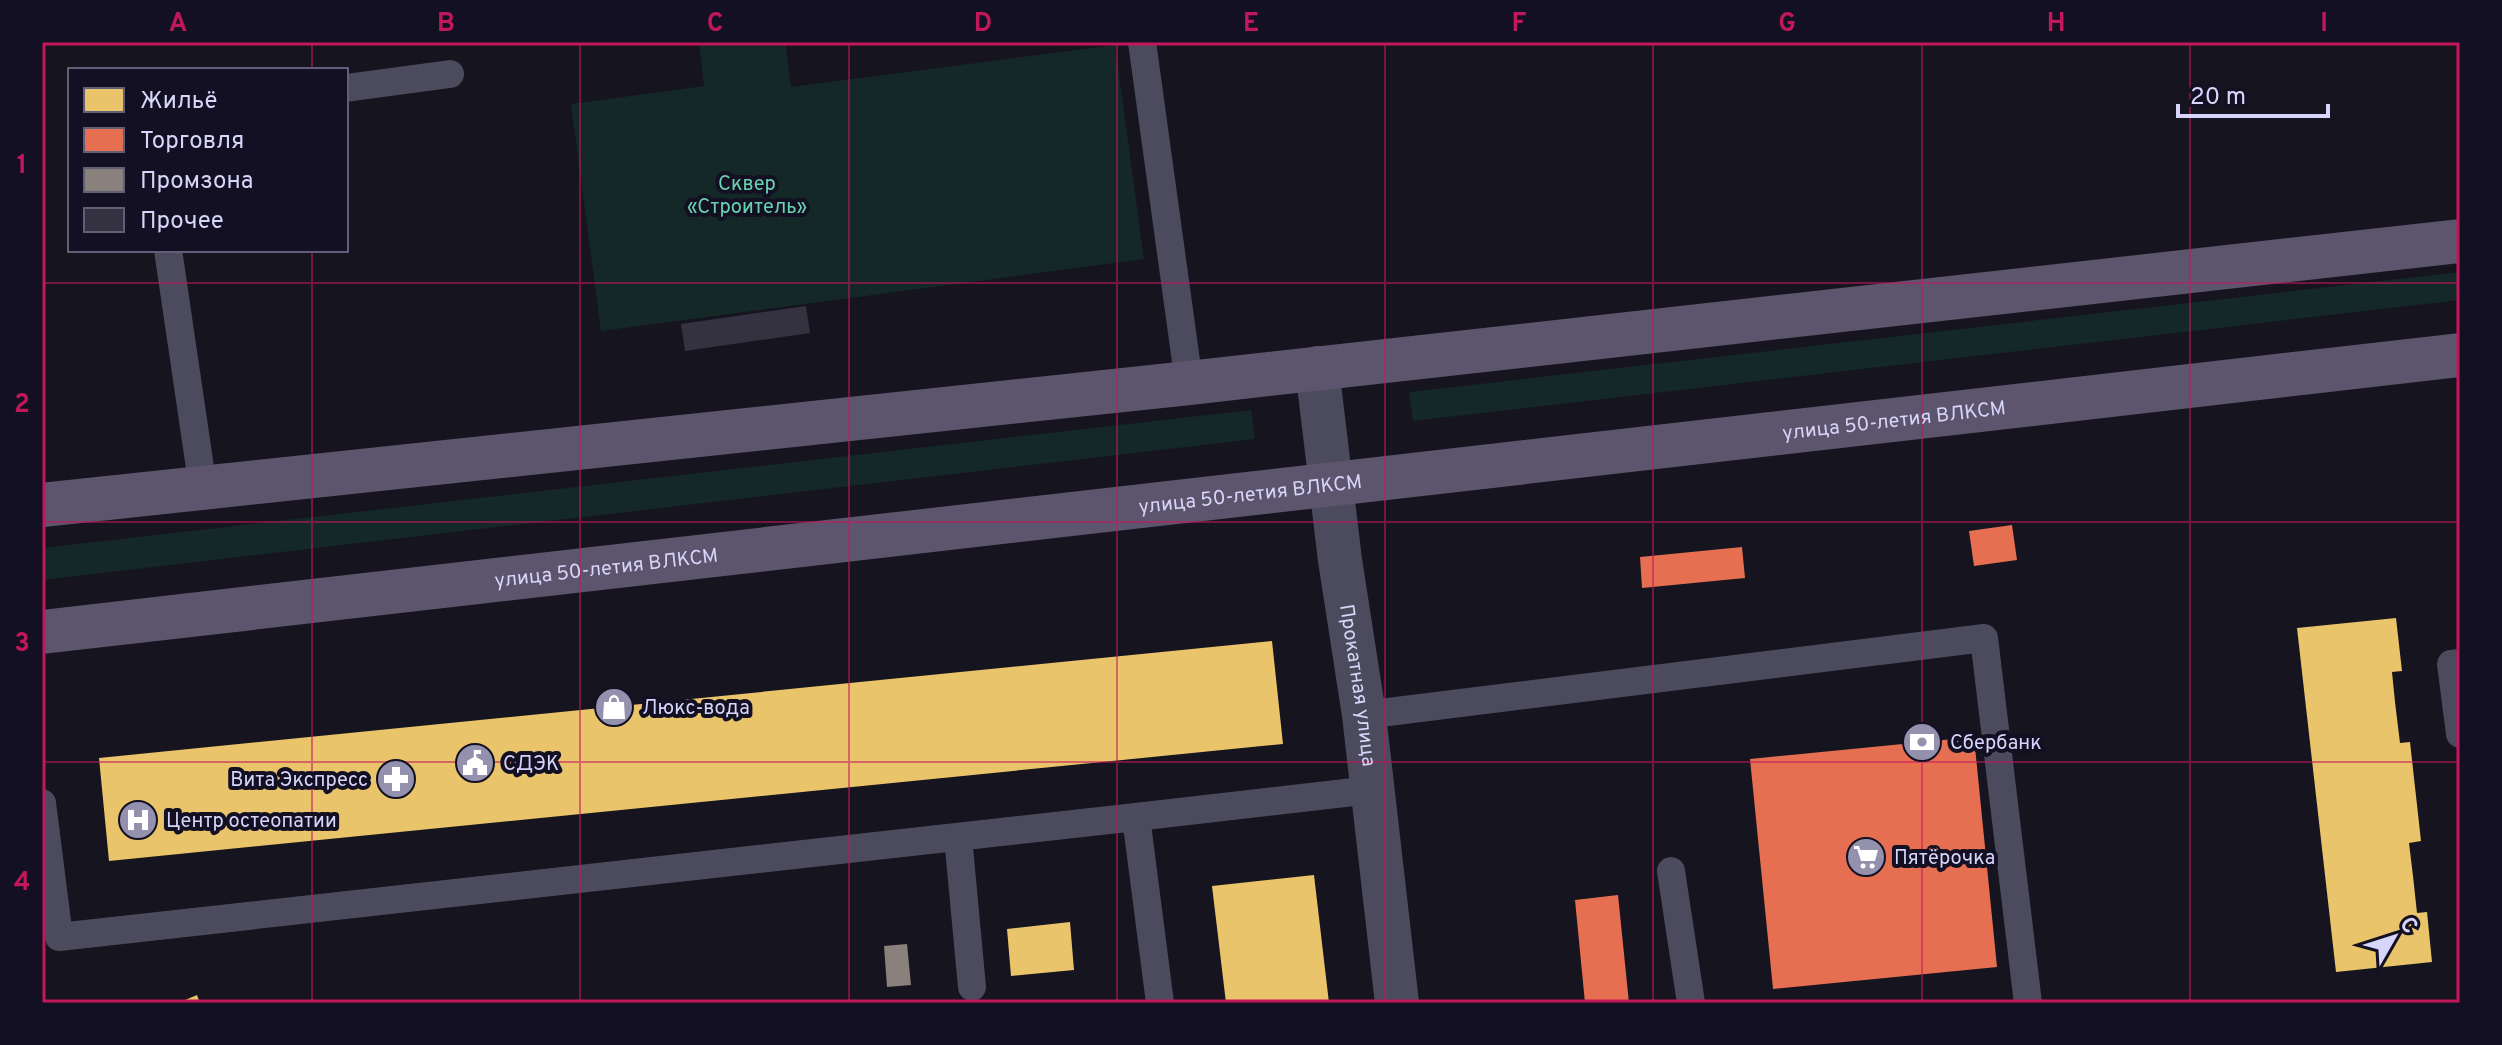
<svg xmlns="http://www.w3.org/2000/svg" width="2502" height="1045" font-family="Overpass,sans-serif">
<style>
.green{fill:#142827}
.homes{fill:#e9c46a}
.shops{fill:#e76f51}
.industry{fill:#8a817c}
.building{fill:#343240}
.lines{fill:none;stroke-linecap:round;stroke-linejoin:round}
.service{stroke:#4b4b5d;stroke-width:28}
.minor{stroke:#4b4b5d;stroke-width:44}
.primary{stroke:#5d556e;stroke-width:44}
.grid{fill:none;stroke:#c2185b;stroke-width:2;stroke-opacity:0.55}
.labels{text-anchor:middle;stroke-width:8;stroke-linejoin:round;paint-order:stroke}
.park-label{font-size:20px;fill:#69d3b0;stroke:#121022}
.street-label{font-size:20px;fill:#d7d5fa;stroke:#121022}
.poi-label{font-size:20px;fill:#d7d5fa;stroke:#121022;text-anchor:start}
.neatline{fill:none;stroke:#c2185b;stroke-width:3}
.grid-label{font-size:26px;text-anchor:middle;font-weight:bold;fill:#c2185b}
</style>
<rect width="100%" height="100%" fill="#16141e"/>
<!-- green -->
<path class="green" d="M699 42H785L791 87 1115 45 1144 259 601 331 571 104 704 86Z
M2460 272V300L1413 421 1409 392Z
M1251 410 1255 439 42 580V548Z"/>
<!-- homes -->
<path class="homes" d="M2396 618 2402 671 2392 672 2395 702 2400 743 2410 742 2421 841 2409 843 2413 876 2417 913 2427 912 2432 962 2336 972 2297 628Z
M1272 641 1283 744 109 861 99 758Z
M1314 875 1329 1003H1226L1212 886Z
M1070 922 1074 970 1011 976 1007 929Z
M197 995 200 1003H178Z"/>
<!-- shops -->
<path class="shops" d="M2012 525 2017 560 1974 566 1969 531Z
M1742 547 1745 578 1642 588 1640 557Z
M1974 737 1997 967 1773 989 1750 759Z
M1618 895 1629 1003H1585L1575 900Z"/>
<!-- industry -->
<path class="industry" d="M907 944 911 985 887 987 884 946Z"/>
<!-- building -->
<path class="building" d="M806 306 810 333 685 351 681 324Z"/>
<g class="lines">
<!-- service -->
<path class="service" d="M1142 42 1189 383
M346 88 450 74
M168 250 203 488
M2460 663 2451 664 2460 734
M1364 715 1984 638 2028 1003
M42 803 59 937 1136 817
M958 837 972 987
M1671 871 1691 1003
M1160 1003 1136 817 1371 790"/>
<!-- minor -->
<path class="minor" id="s1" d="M1317 368 1340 560 1364 715 1397 1003"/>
<!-- primary -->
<g class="primary">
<path d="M42 505 1189 383 2460 241"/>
<path id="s2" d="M42 632 2460 355"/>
</g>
</g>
<!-- grid -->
<path class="grid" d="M312 42V70M580 42V1003M849 42V1003M1117 42V1003M1385 42V1003M1653 42V1003M1922 42V1003M2190 42V1003M312 250V1003M42 283H2460M42 522H2460M42 762H2460"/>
<!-- icons -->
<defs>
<symbol id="shop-disc" viewBox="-11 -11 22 22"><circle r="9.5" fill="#9391ad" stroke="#121022"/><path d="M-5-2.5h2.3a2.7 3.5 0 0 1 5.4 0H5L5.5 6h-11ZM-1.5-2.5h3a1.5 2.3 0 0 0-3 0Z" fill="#fff"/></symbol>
<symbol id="bank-disc" viewBox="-11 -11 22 22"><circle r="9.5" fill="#9391ad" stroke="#121022"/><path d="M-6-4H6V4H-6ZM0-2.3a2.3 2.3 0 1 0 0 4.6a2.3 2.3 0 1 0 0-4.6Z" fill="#fff"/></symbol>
<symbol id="civic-disc" viewBox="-11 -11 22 22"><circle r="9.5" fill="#9391ad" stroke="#121022"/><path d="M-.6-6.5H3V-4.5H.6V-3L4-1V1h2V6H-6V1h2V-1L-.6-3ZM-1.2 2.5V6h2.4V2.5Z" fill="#fff"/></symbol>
<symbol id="pharmacy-disc" viewBox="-11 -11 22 22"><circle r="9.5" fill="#9391ad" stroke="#121022"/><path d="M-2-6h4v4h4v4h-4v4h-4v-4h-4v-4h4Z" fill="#fff"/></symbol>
<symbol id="hospital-disc" viewBox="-11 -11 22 22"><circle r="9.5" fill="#9391ad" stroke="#121022"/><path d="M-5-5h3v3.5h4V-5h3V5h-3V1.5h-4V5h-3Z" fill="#fff"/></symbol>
<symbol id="supermarket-disc" viewBox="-11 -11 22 22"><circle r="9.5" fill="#9391ad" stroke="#121022"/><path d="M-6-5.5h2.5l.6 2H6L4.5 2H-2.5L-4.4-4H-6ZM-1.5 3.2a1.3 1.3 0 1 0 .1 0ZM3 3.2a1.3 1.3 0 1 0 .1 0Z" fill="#fff"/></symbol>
</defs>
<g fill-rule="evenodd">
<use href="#shop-disc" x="592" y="685" width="44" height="44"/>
<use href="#bank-disc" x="1900" y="720" width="44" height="44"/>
<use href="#civic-disc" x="453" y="741" width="44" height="44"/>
<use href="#pharmacy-disc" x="374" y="757" width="44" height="44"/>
<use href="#hospital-disc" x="116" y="798" width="44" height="44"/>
<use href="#supermarket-disc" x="1844" y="835" width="44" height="44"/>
</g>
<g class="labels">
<!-- park labels -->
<g class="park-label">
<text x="747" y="190">Сквер<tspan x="747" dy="23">«Cтроитель»</tspan></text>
</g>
<!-- street labels -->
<g class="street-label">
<text dy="7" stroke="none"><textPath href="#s2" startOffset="1864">улица 50-летия ВЛКСМ</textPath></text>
<text dy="7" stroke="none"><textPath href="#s2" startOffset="1216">улица 50-летия ВЛКСМ</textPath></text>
<text dy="7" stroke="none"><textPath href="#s2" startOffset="568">улица 50-летия ВЛКСМ</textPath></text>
<text dy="7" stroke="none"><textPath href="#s1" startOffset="320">Прокатная улица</textPath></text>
</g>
<!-- poi labels -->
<g class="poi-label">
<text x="642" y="714">Люкс-вода</text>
<text x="1950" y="749">Сбербанк</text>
<text x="503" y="770">СДЭК</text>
<text x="368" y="786" text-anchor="end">Вита Экспресс</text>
<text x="166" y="827">Центр остеопатии</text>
<text x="1894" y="864">Пятёрочка</text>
</g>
</g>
<!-- border -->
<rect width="2502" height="1045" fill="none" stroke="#121022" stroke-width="88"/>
<!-- legend -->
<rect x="68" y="68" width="280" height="184" fill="#121022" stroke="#615f78" stroke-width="2"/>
<rect x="84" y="88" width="40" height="24" fill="#e9c46a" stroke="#615f78" stroke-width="2"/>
<text x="140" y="108" font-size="24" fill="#d7d5fa">Жильё</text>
<rect x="84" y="128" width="40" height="24" fill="#e76f51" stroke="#615f78" stroke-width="2"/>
<text x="140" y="148" font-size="24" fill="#d7d5fa">Торговля</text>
<rect x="84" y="168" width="40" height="24" fill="#8a817c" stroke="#615f78" stroke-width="2"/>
<text x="140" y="188" font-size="24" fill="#d7d5fa">Промзона</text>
<rect x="84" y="208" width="40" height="24" fill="#343240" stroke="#615f78" stroke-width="2"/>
<text x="140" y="228" font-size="24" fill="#d7d5fa">Прочее</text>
<!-- north arrow -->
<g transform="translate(2394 937) rotate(51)" stroke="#121022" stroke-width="6" paint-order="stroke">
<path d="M0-6L14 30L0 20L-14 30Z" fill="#d7d5fa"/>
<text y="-12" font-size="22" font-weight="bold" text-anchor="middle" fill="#d7d5fa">С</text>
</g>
<!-- scale -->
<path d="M2178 104v12h150v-12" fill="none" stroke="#d7d5fa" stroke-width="4"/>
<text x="2190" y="104" font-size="24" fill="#d7d5fa" stroke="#121022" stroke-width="6" paint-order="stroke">20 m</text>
<rect x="44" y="44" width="2414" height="957" class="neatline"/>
<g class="grid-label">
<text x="178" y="31">A</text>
<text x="446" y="31">B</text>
<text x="715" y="31">C</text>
<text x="983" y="31">D</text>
<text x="1251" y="31">E</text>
<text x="1519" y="31">F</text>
<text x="1787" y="31">G</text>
<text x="2056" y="31">H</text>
<text x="2324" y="31">I</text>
<text x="22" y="173">1</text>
<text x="22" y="412">2</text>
<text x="22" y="651">3</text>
<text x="22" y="890">4</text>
</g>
</svg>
